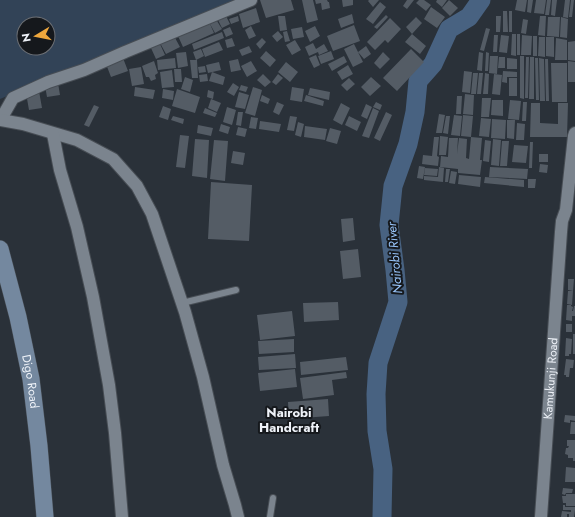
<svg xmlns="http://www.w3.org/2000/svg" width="575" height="517" font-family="Jost,sans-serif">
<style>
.green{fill:#324357;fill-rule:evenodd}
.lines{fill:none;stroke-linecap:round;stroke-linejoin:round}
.river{stroke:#486281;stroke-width:19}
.building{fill:#545c65}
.service-casing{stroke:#474d54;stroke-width:8}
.minor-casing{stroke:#474d54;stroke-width:14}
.secondary-casing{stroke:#474d54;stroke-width:18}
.service{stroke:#7b848e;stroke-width:6}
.minor{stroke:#7b848e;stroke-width:12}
.secondary{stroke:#74889f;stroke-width:17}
.labels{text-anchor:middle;stroke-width:4;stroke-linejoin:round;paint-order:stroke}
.street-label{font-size:12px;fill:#eef2f8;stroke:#15181c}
.water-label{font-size:13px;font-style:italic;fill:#97c3f8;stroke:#15181c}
.neighbourhood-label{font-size:13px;font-weight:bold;fill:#eef2f8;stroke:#15181c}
</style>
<rect width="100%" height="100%" fill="#2a3139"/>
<!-- green -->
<path class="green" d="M0 0H240L0 99ZM24 24H48V48H24Z"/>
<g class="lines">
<!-- river -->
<path class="river" d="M382 517 383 469 377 431 376 394 378 363 398 302 395 270 389 225 393 186 408 144 415 112 418 81 433 64 449 29 469 17 481 0"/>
</g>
<!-- building -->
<path class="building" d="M260 0H291L294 10 266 18Z
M302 0H313L318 20 307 23Z
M315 0H327L328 2H329L330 8 322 10 321 3 316 4Z
M342 0H353V5L343 7Z
M369 0H379L373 7 368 1Z
M407 0H414L407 9 403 6Z
M419 0H424L431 5 426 11 416 3Z
M437 0H447L442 7 436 2Z
M449 0 458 8 450 16 442 8Z
M517 0H527L525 12 515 10Z
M528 0H533L531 13 527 12Z
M536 0H546L544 14 534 13Z
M547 0H551L549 15H545Z
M552 0H557L555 16 551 15Z
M565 0H570L568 18 563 17Z
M571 0H574L572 17H569Z
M380 2 386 7 373 24 366 19Z
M431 7 445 17 437 28 424 19Z
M256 8 260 22 243 28 239 14Z
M503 11H507L508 32H503Z
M509 11H512V32H509Z
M225 14 230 24 222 28 217 18Z
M352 14 354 23 341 28 338 19Z
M386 15 388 17 377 29 374 27Z
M238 16 239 21 231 24 229 19Z
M278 16H285L287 30 280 31Z
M496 16H501L500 32H496Z
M540 16H546L545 36 538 35Z
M416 17 422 23 412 34 406 27Z
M548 17H560L559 37 547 36Z
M561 17 568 19 567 38 560 37Z
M390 18 401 29 388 43 385 40 375 50 367 42Z
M523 19 528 20 526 34 521 33Z
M217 21 222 29 215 33 210 24Z
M209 22 214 33 183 47 178 36Z
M354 25 360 41 333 51 327 36Z
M251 26 256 36 249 39 245 30Z
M315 26 320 36 310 42 305 31Z
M230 27 233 34 226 37 223 30Z
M302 27 304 37 293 39 291 29Z
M486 28 490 29 484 51 480 50Z
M278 31 283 37 277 42 272 36Z
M287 31 290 41 285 42 283 32Z
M222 32 224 38 194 50 192 44Z
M412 34 426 46 420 54 405 42Z
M512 34H516V56L511 55Z
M517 34H520V55H517Z
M494 35H498L497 52H493Z
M501 35 509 36 507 53 499 52Z
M522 35 532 36 531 55H521Z
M174 36 180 47 166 54 160 43Z
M533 36H537V56H533Z
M539 37H545V57L538 56Z
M546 37H554V57L546 56Z
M232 38 235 46 227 48 225 40Z
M262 38 266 42 260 49 256 44Z
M556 38 567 40V60H555Z
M295 40 301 50 292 55 286 45Z
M575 41V61L568 60V42Z
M219 42 223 50 205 57 202 49Z
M313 43 316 49 324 44 328 51 319 55 318 52 309 56 305 47Z
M160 44 165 55 156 59 151 48Z
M354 44 363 62 353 67 344 49Z
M249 46 252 52 242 56 239 50Z
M366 46 371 54 364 59 358 52Z
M201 49 204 56 196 60 193 52Z
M411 49 424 62 397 91 383 78Z
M266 51 276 60 270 67 260 58Z
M331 51 334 59 321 64 318 56Z
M186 52 188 66 178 68 176 53Z
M383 52 390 59 380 69 374 63Z
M479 52 483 53 482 71 477 70Z
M486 52 489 53 488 71H485Z
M316 55 320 65 314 68 309 58Z
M344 56 347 62 332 71 328 64Z
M490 56H498L497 74 489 73Z
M520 56H524V99L520 98Z
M499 57H505V68H498Z
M526 57H529L528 98H525Z
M530 57H534V99H529Z
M123 58 128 71 111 77 106 64Z
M175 58 176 68 158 70 157 60Z
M507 58 517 59V69H507Z
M535 58H538L539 100H536Z
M539 58 544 59 545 101H540Z
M238 59 241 70 231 72 229 61Z
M545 59H548L549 101H546Z
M190 60H197L198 78H192Z
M154 61 158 73 155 75 156 79 151 81 149 77H146L142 66Z
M251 61 257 71 247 77 241 66Z
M568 61 575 62V82H568Z
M219 62 221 70 208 73 206 65Z
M286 62 298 72 290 82 278 72Z
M551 63H567V102H552Z
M348 65 353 74 342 80 337 72Z
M205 66 206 72 199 73 198 67Z
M141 67 144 84 132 86 129 69Z
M174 69H181L182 82H175Z
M172 70 174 87 162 88 160 72Z
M464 71 472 72 470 93 462 92Z
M503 71 517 72V77H507V83L502 82Z
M212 72 225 77 223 85 209 81Z
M473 73H478L476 94H471Z
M479 73H483L481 94H477Z
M485 73 489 74 488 94H483Z
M207 74 208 81 200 82 199 75Z
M263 74 271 82 265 87 257 80Z
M278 74 283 78 276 85 272 82Z
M494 74 502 75 500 95 492 94Z
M185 77 193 80 190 92 181 89Z
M371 77 381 86 370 96 361 87Z
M349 78 355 84 347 91 341 85Z
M509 78H517V96H509Z
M58 83 60 95 47 97 45 86Z
M233 83 239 87 234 96 227 92Z
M241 85 248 87 246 92 239 90Z
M135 87 155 90 153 99 134 96Z
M253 87 262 90 255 116 245 113Z
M292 87 304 89 302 102 290 100Z
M310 88 330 92 329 100 308 95Z
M163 89 174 91 173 100 162 98Z
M177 89 200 97 195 113 172 106Z
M208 90 214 92 213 99 207 97Z
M39 91 42 108 29 110 26 93Z
M239 92 249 95 245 109 235 107Z
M465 94 474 95 473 115 463 114Z
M262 95 270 99 268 104 260 101Z
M306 95 324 101 323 106 304 101Z
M457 96H462L461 114H456Z
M482 98H491L489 117H481Z
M211 99 221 103 217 112 208 108Z
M492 100H503V116L491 115Z
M510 100 521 101 519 120 508 119Z
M277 102 284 105 279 115 273 112Z
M376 102 382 105 380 110 373 107Z
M523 102H527L526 121H522Z
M341 103 350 108 342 125 333 120Z
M531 103H540V123L558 124V103H568L567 137H530Z
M366 104 372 107 367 119 361 116Z
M94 105 99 107 89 127 84 125Z
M163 106 171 109 168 120 159 117Z
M227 107 236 110 232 125 223 122Z
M205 108 217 113 215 117 203 113Z
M373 108 379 111 369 138 362 136Z
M238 112H243L241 126 236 125Z
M386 112 392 115 380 141 374 138Z
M439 114 445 115 442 133H436Z
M454 115 462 116 460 136 451 135Z
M463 115 473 116 471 137 461 136Z
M173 116 184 119 183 124 171 120Z
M290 116 297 117 294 131 287 130Z
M349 116 361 122 357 131 345 125Z
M446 116H450L448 134 443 133Z
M251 117 258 118 256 129 249 128Z
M481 118 491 119 489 137 479 136Z
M492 119 506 120 505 139 491 138Z
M507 120H515L514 139 507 138Z
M260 121 281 124 279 132 259 129Z
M298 122 304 124 301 137 295 135Z
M517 123 525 124 524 140H516Z
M221 124 230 127 228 134 219 131Z
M198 125 213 128 211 136 197 133Z
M305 126 327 129 325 140 304 137Z
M238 127 247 129 245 137 236 135Z
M330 128 341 131 337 144 326 141Z
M180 135 189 136 185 168 176 167Z
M440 136 448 137 446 155H439Z
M434 137H439L437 156 439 157 438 166 422 164 423 155 432 156Z
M471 137 482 138 480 160H482L480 175 458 173V169L440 167 441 156 448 157 449 138H458L457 154 459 138 467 139 466 158 469 159Z
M195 139 209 140 207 178 192 176Z
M493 139 501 140 499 166 491 165Z
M214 140 228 141 225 181 210 179Z
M485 140 491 141 489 162 483 161Z
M502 141H509L507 166H500Z
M530 142H533L532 168H529Z
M514 145 528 146 526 163 512 162Z
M233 151 245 153 243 165 231 163Z
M539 154H548V162H539Z
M540 164 548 165 547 173 539 172Z
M419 166 425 167 423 179 417 178Z
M439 167 444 168 443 182 424 180V176L438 177Z
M490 167 528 169 527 179 489 177Z
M425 168 438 169 437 176 424 175Z
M446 169H450L448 182H445Z
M451 171 457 172 455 184 449 183Z
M459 175 481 177 480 187 458 184Z
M485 177 524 180V187L484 183Z
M528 179H536L535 188H528Z
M211 182 252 185 249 241 208 239Z
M353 218 355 240 343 242 341 219Z
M358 249 361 277 343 279 340 251Z
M568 279H574L573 291 568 290Z
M568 291H573L572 305 567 304Z
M338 302 339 320 304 322 303 303Z
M567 305H571V306L573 307 572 311H573L574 306H575V316H572V321L566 320Z
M292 311 295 336 260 340 257 315Z
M566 324H572V332H566Z
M573 334H575V354H573Z
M566 338 572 339 571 354H569V356H565Z
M294 339V352L259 354 258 341Z
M295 354 296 368 259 370 258 357Z
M346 357 348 370 301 375 300 362Z
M566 359 574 360 573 368H570L569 377H566V375H564Z
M295 369 297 387 260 391 258 373Z
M346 372 347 378 332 380 334 395 303 399 300 378Z
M328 399 329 416 289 419 288 402Z
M565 415 575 416V421L570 420V423L564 422Z
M571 422H575V434H570Z
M567 440H575V461H573V458H568V455L565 454 566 448H568L569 446H567Z
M566 467 575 468V482H565Z
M563 488 573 489 572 493H566L565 495 562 494Z
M566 494H575V506H566V503H563L562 496H566Z
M563 505H565V507H575V510H563Z
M571 510H575L574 517H569V514H567V517H561L562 511 571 512Z"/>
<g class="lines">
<defs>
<path id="service" d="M182 303 236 290
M270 517 273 498"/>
<g id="minor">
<path d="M1 119 13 98 48 82 84 70 125 52 251 0"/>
<path d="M0 120 23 124 77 140 113 159 137 186 152 214 185 312 203 377 223 465 235 505 238 517"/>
<path d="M53 134 60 170 77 227 93 297 109 385 115 433 122 517"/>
<path id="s1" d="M541 517 561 232 562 221 566 210 574 136 575 133"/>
</g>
<g id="secondary">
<path id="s2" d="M0 249 18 317 31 379 39 446 45 517"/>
</g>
</defs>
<!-- service casing -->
<use href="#service" class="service-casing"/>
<!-- minor casing -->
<use href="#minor" class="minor-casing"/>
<!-- secondary casing -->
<use href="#secondary" class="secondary-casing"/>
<!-- service -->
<use href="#service" class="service"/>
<!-- minor -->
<use href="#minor" class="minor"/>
<!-- secondary -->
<use href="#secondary" class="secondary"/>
</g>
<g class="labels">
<!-- street labels -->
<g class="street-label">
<text dy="4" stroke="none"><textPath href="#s1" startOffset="139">Kamukunji Road</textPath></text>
<text dy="4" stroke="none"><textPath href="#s2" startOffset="136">Digo Road</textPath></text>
</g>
<!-- water labels -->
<g class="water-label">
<text transform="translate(394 258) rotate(-95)" y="5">Nairobi River</text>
</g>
<!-- neighbourhood labels -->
<g class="neighbourhood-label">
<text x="289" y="417">Nairobi<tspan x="289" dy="15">Handcraft</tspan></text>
</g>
</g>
<!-- north arrow -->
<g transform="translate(36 36) rotate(260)"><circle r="19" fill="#15181c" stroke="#6c6f74"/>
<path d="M0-3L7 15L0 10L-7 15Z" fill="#eea73d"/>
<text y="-6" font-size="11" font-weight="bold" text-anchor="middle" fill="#eef2f8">N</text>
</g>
</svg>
